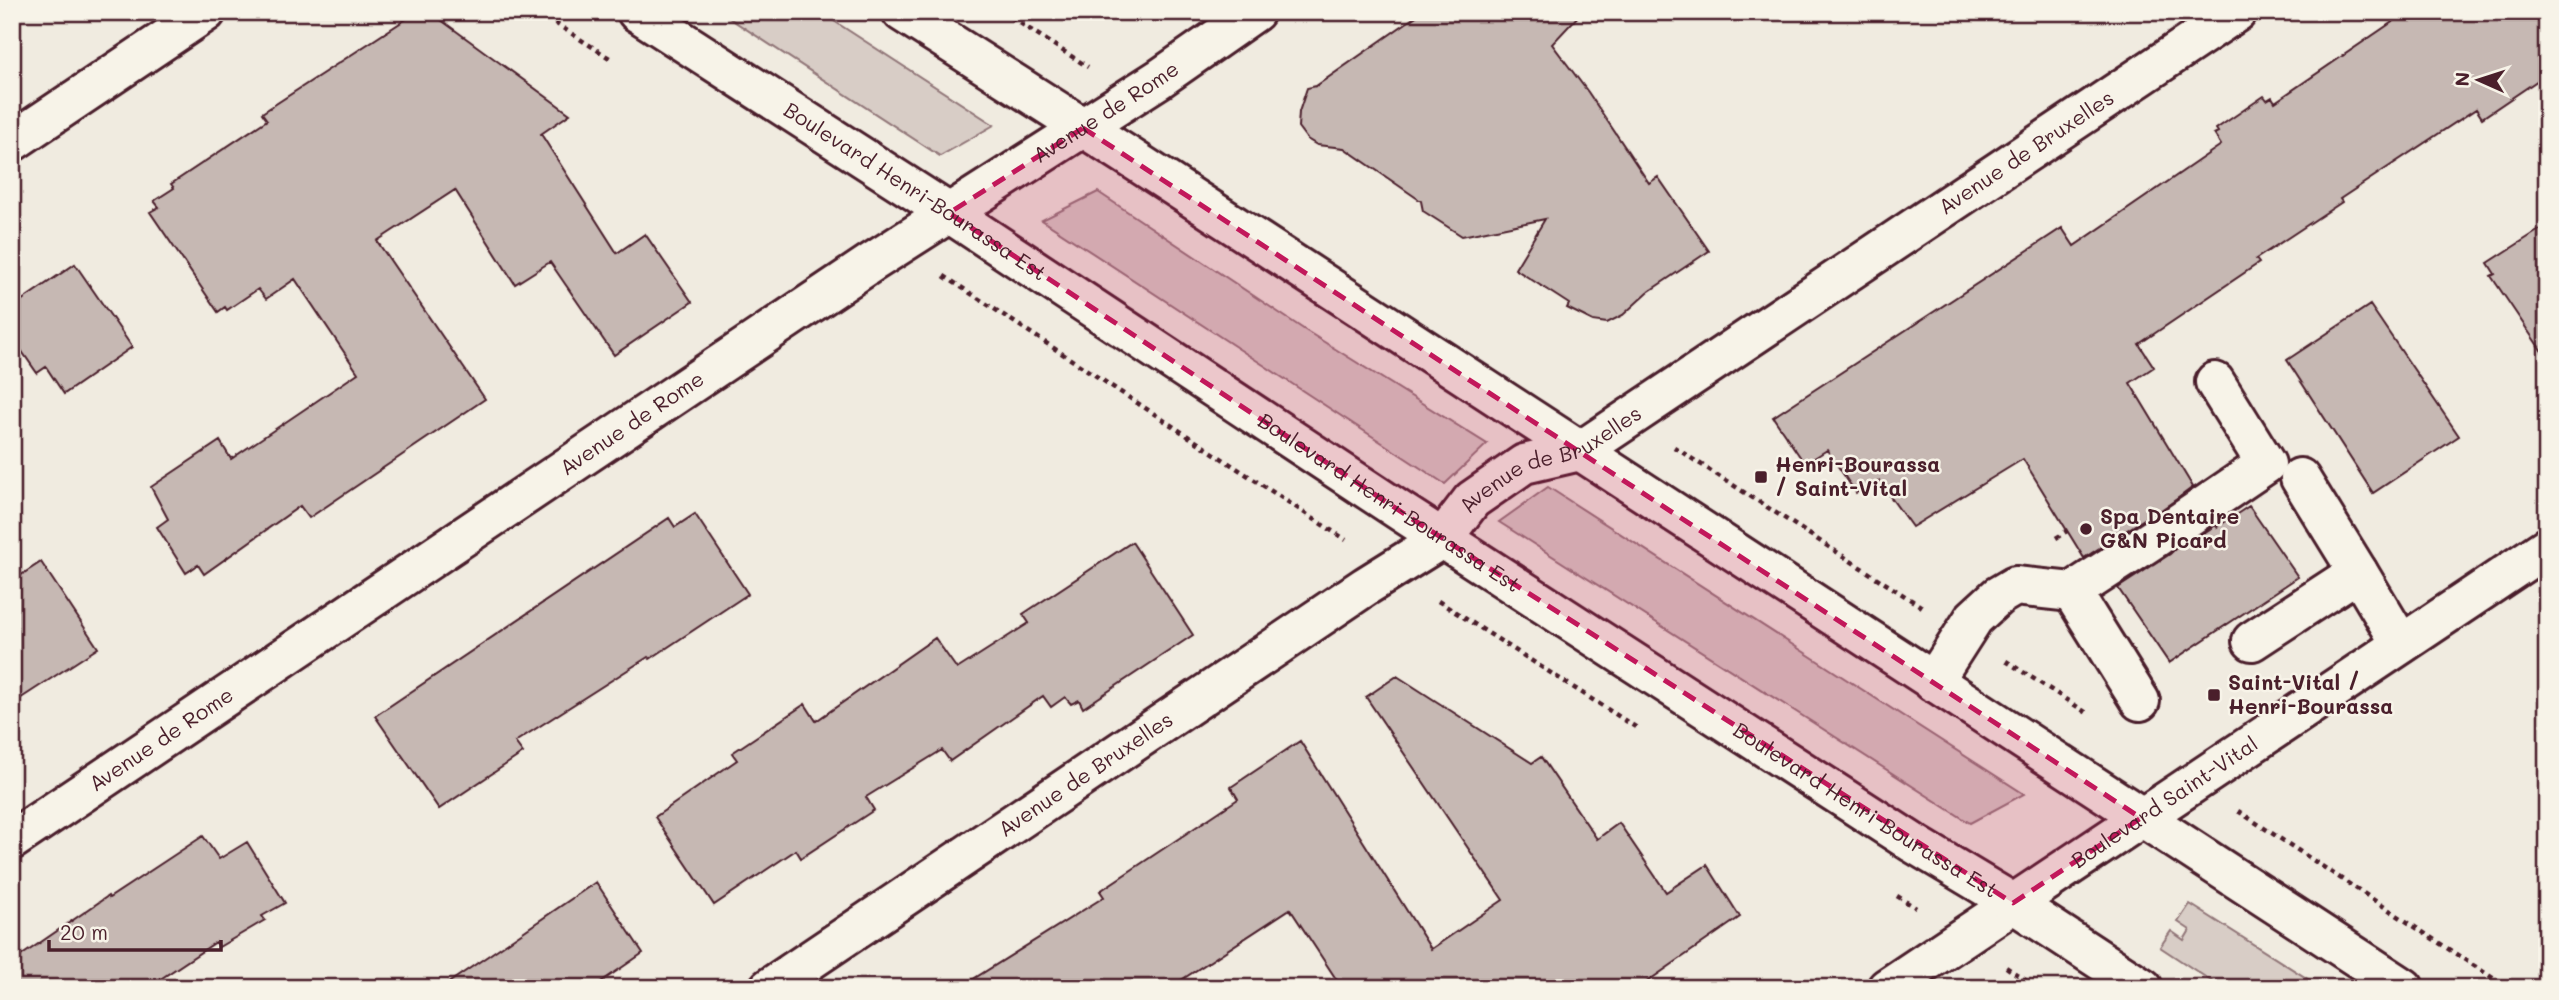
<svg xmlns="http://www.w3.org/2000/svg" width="2559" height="1000" font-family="Mali,sans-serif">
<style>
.green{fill:#d8cdc6;stroke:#917678;stroke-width:2}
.building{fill:#c6b8b3;stroke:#4a1f2b;stroke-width:2}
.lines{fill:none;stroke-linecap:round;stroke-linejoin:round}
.minor-casing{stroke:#4a1f2b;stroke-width:44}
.major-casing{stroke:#4a1f2b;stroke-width:44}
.path{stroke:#4a1f2b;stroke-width:4.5;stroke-dasharray:5 5;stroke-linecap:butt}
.minor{stroke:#f7f3e8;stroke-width:38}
.major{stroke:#f7f3e8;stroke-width:38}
.marked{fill:#c2185b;fill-opacity:0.2;stroke:#c2185b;stroke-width:5;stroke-dasharray:14 9;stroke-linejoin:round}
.poi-dot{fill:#4a1f2b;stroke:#f7f3e8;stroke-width:2.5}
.labels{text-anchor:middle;stroke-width:5;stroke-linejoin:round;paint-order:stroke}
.street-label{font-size:21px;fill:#4a1f2b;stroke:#f7f3e8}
.poi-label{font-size:21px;font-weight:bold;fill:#4a1f2b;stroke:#f7f3e8;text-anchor:start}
</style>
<rect width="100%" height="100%" fill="#f0ebe0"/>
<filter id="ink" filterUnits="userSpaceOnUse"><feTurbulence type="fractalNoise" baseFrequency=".0143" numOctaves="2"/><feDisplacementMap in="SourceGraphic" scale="14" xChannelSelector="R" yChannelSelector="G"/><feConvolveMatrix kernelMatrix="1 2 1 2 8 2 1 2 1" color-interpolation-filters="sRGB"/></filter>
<g filter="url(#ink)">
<!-- green -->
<path class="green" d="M720 12H820L994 125 940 156Z
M1098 192 1305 330 1487 444 1445 484 1042 220Z
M1548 487 2024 794 1970 823 1499 522Z
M2190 904 2322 988H2222L2160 947 2171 931 2184 940 2190 930 2178 922Z"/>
<!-- building -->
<path class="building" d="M417 12H430L570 114 541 134 617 253 645 234 692 302 614 355 550 262 515 284 455 190 377 241 485 399 309 518 300 506 204 574 198 565 186 573 157 527 168 519 151 487 220 441 231 459 358 373 295 279 266 299 258 289 227 310 225 307 218 312 150 212 159 207 154 201 174 188 171 184 267 120 262 113Z
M1422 12H1582L1552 44 1588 92 1649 183 1658 177 1709 251 1648 292 1623 315 1607 323 1593 321 1567 308 1569 304 1515 269 1545 219 1462 236 1423 211 1421 201 1344 148 1317 145 1307 139 1298 127 1299 112 1307 88 1316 86Z
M2407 12H2547V74L2482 118 2476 109 2340 199 2342 202 2256 259 2259 263 2139 344 2154 367 2130 383 2193 487 2157 514 2146 518 2084 558 2023 459 1912 527 1879 481 1856 493 1827 450 1805 464 1773 417 2062 228 2074 246 2221 145 2214 134 2218 132 2216 129 2264 96 2267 100 2272 97 2275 102Z
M2547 225V359L2491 276 2495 274 2488 263Z
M75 264 132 347 64 394 46 367 37 373 12 337V307Z
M2370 305 2459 436 2373 493 2287 360Z
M2249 506 2298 577 2169 663 2118 588 2170 554 2176 548 2187 544 2216 525 2217 527Z
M695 514 748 594 650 659 648 657 515 742 523 753 439 809 375 716 669 518 675 527Z
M1132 542 1193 635 1083 708 1079 700 1071 704 1065 697 1051 707 1043 696 950 761 942 750 866 797 874 810 801 858 796 850 714 905 655 817 737 760 732 753 805 704 816 721 935 638 957 669 1029 623 1023 614Z
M41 562 98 648 12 704V581Z
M1397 676 1532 763 1541 757 1597 839 1619 823 1666 892 1707 865 1740 917 1638 988H1342L1290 909 1169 988H959L1104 897 1100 891 1238 799 1231 787 1300 741 1431 949 1503 900 1366 697Z
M203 836 219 859 247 842 285 903 262 916 265 920 219 947 216 942 147 988H12V962L108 896 109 898Z
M596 882 643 953 592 988H441Z"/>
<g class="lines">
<defs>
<g id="minor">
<path d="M12 142 206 12"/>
<path d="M2175 526 2266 464 2215 382"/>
<path d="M2358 572 2401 644"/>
<path d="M2072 592 2140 701"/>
<path d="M2252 641 2358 572 2300 478"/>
<path d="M1933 682 1974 618 1998 596 2015 586 2072 592 2158 536"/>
<path id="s1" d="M12 840 871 263 1159 79 1255 12"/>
<path id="s2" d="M769 988 1366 586 1443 538 1472 500 1524 464 1580 451 2237 12"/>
<path id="s3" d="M1887 988 2547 547"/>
</g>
<g id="major">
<path id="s4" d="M637 12 949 213 1403 513 1913 843 2013 903 2143 988"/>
<path d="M902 12 1128 156 2404 988"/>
</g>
</defs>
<!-- minor casing -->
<use href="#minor" class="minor-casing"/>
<!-- major casing -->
<use href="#major" class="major-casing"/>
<!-- path -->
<path class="path" d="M538 12 611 59
M1003 12 1088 67
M944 276 1346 540
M1674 447 1922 607
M2056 538 2067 531
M1438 601 1637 728
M2006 661 2087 713
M2238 811 2508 988
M1897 896 1916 908
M2006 967 2037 988"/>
<!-- minor -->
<use href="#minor" class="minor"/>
<!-- major -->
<use href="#major" class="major"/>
</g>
</g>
<!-- marked area -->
<path class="marked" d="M1083 128 2141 818 2013 903 1403 513 949 213Z"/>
<!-- markers -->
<g class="poi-dot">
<rect x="1754" y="470" width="14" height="14" rx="3.5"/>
<circle cx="2086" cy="529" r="7"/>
<rect x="2207" y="688" width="14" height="14" rx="3.5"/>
</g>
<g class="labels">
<!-- street labels -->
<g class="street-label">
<text dy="7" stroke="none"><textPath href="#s1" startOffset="1314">Avenue de Rome</textPath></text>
<text dy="7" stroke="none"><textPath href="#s2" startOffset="1516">Avenue de Bruxelles</textPath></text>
<text dy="7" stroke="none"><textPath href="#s4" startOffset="331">Boulevard Henri-Bourassa Est</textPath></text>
<text dy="7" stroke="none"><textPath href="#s1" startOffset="747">Avenue de Rome</textPath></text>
<text dy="7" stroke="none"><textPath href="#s2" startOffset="948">Avenue de Bruxelles</textPath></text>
<text dy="7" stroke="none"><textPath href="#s4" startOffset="898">Boulevard Henri-Bourassa Est</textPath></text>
<text dy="7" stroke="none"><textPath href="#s1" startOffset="180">Avenue de Rome</textPath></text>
<text dy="7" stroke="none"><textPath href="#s2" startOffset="382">Avenue de Bruxelles</textPath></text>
<text dy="7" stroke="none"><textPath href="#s3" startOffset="334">Boulevard Saint-Vital</textPath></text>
<text dy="7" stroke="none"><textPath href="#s4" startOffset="1465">Boulevard Henri-Bourassa Est</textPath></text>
</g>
<!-- poi labels -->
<g class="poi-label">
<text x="1775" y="472">Henri-Bourassa<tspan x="1775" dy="24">/ Saint-Vital</tspan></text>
<text x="2100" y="524">Spa Dentaire<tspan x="2100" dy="24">G&amp;N Picard</tspan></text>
<text x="2228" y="690">Saint-Vital /<tspan x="2228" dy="24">Henri-Bourassa</tspan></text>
</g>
</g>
<!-- margin -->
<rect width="2559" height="1000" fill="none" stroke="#f7f3e8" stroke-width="42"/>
<rect x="21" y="21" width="2517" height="958" fill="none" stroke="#4a1f2b" stroke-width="2.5" filter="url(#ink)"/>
<!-- north arrow -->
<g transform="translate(2479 80) rotate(273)" stroke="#f7f3e8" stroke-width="5" paint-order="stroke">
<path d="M0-5L12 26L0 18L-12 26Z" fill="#4a1f2b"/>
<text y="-10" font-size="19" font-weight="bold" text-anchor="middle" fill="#4a1f2b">N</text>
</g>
<!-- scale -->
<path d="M49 940v10h172v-10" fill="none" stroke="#4a1f2b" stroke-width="3.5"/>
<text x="60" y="940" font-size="21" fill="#4a1f2b" stroke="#f7f3e8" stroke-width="5" paint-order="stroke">20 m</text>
</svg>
